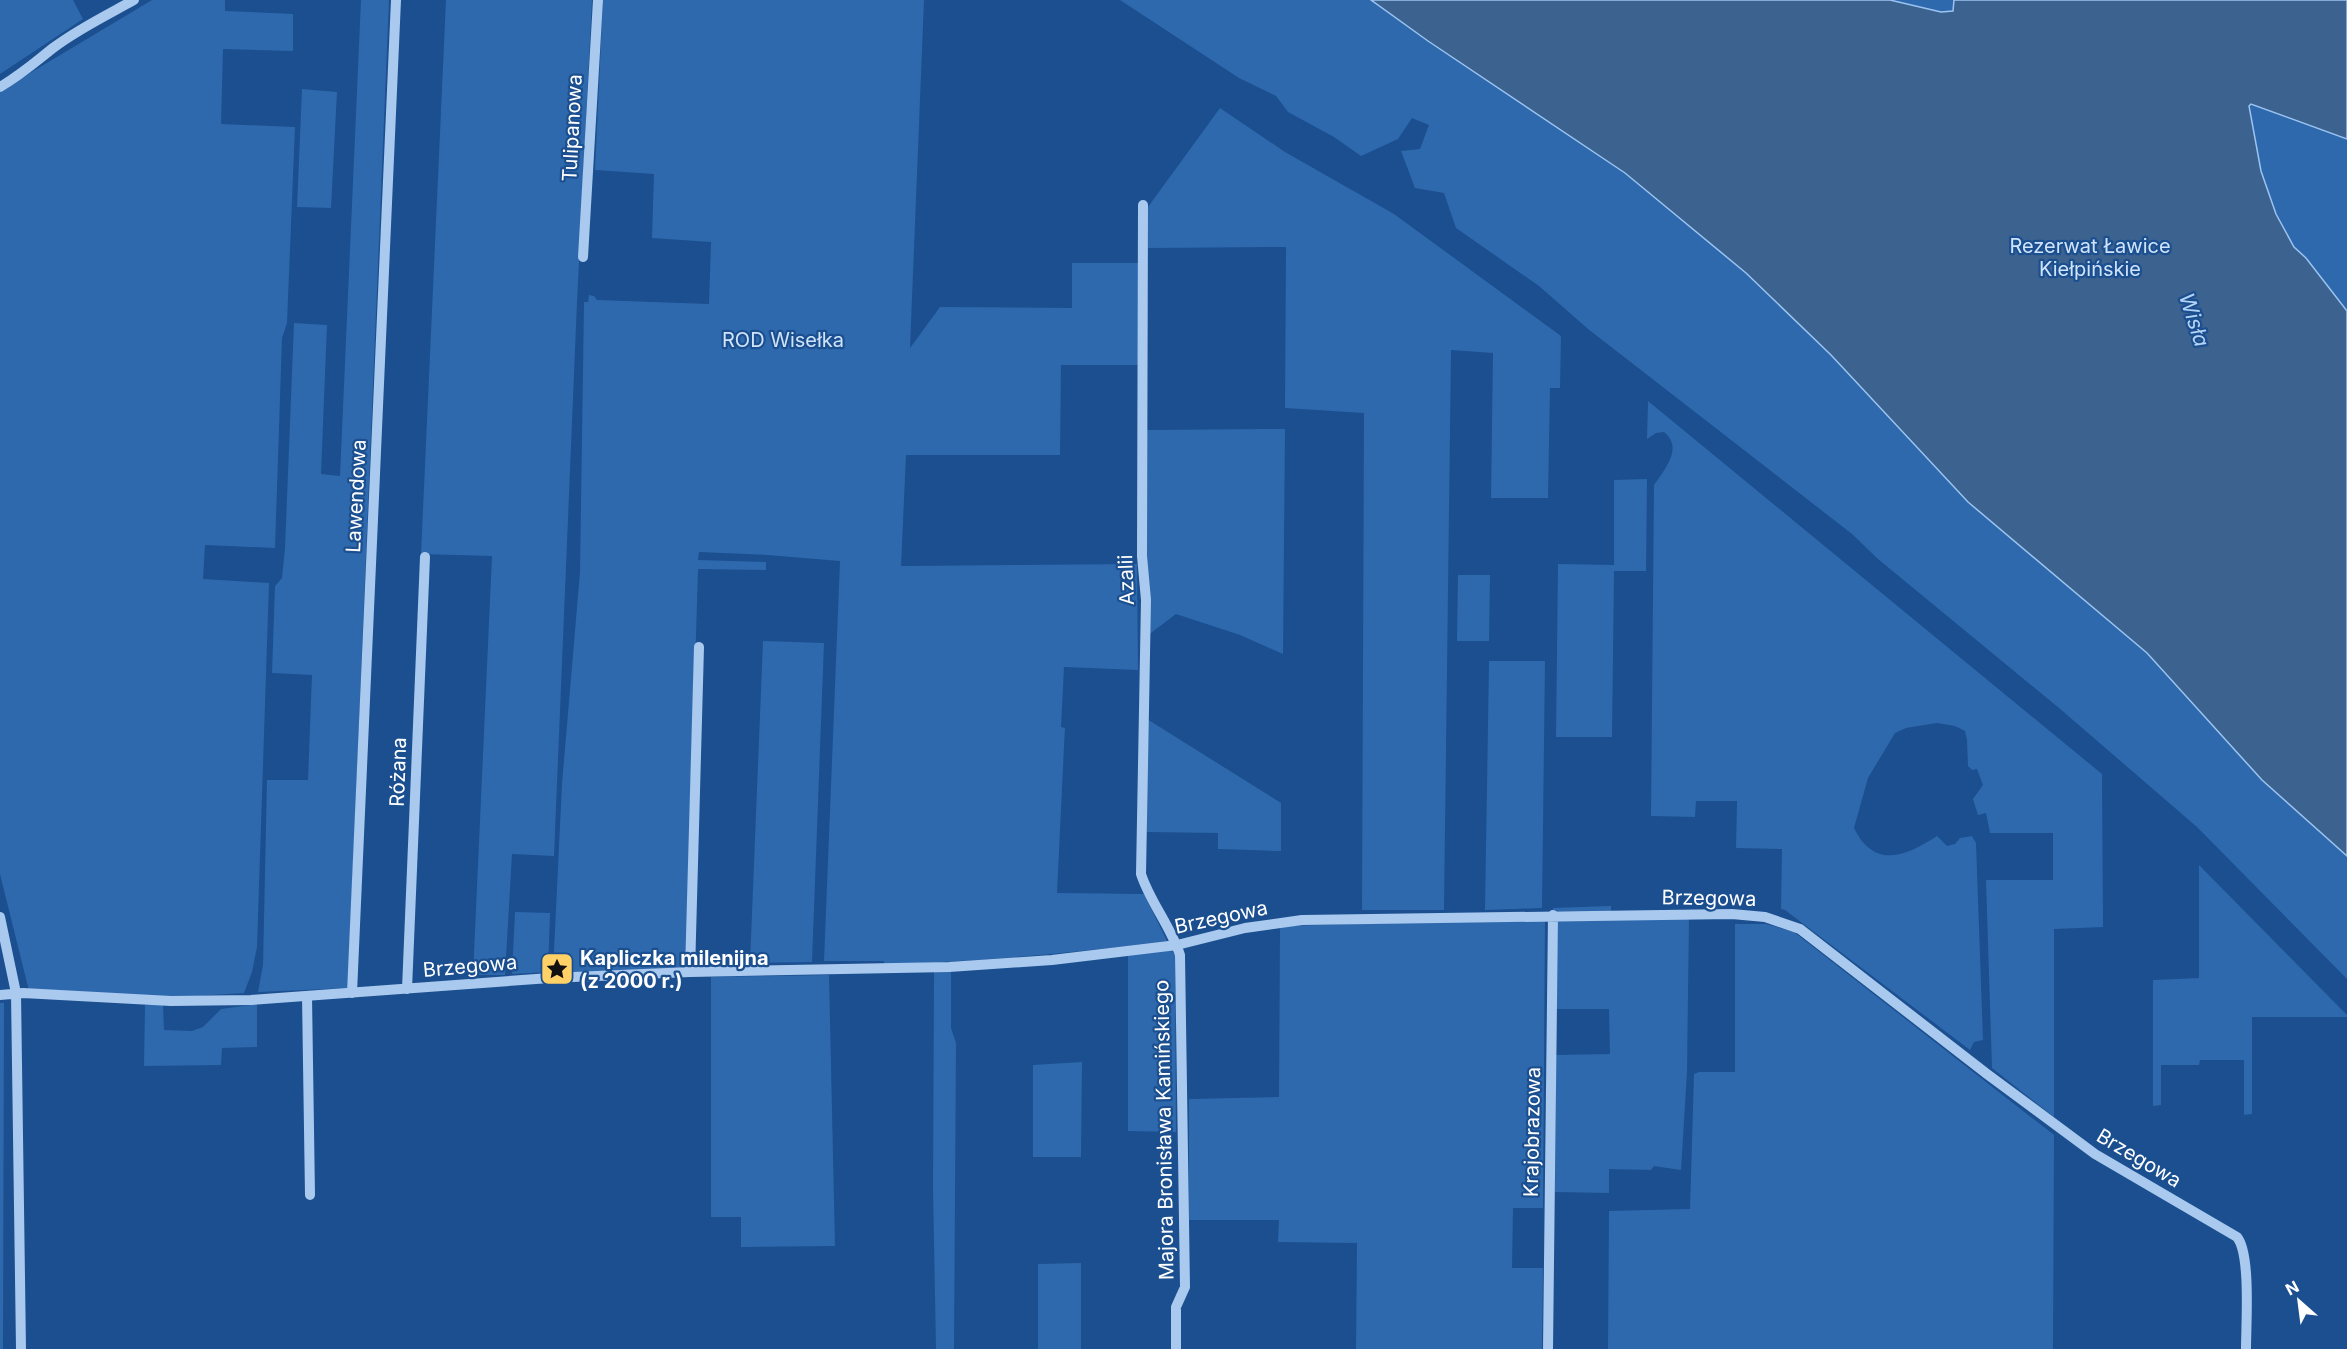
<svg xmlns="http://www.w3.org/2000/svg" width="2347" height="1349" font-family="Inter,sans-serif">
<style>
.green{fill:#2e69ad}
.water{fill:#3c6290;stroke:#9cc4f0;stroke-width:1.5}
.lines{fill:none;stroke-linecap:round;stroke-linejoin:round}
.minor{stroke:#a9c9ee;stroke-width:10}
.labels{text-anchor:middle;stroke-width:4.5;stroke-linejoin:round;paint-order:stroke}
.street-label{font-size:20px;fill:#fff;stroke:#1b4f8f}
.park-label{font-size:20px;fill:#cfe3fa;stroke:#1b4f8f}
.poi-label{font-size:20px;font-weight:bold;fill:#fff;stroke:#1b4f8f;text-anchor:start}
.water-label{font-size:21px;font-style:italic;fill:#b5d3f5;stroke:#1b4f8f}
</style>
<rect width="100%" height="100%" fill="#1b4f8f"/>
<!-- green -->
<path class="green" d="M0 0H73L83 19 0 74Z
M152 0H225V11L293 14V51L223 49 221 124 295 127 287 323 282 338 275 548 205 545 203 579 269 583 257 947 252 972 244 993 180 997 29 991 0 874V91Z
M361 0H389L348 988 258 992 263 965 267 780H308L312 675 272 673 275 586 282 578 285 548 294 323 327 325 321 474 340 476Z
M446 0H592L577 302 554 856 512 854 505 975H473L492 556 421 554Z
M603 0H924L910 348 940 307 1072 308V263H1139L1138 365H1061L1060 455H906L901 566 1137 564 1138 670 1064 667 1061 727 1065 728 1064 746 1057 893 1144 894 1167 941C1072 953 980 962 884 964V961H824L840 561 767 555 699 552 698 560 766 562V570L698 569 686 968 566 974 553 971 562 784 580 572 584 302H588L589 295 594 296 597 300 709 304 711 242 652 238 654 174 595 170Z
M1120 0H1380L1373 2 1439 49 1387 0H2347V979L2197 827 2059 708 1878 559 1852 534 1588 329 1539 286 1456 228 1444 193 1415 188 1401 151 1420 149 1429 125 1412 118 1398 139 1361 156 1334 137 1288 112 1276 96 1239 78Z
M302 89 337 92 331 208 297 207Z
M1220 108 1285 152 1394 214 1561 336 1560 388H1550L1548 498H1491L1493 353 1451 350 1444 910H1362L1364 413 1285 408 1286 247 1148 248V207Z
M1648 401 2102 774 2103 927 2054 929V1117L1992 1068 1986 880H2053V833H1990L1986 813 1978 815 1973 799 1983 785 1977 769 1972 770 1968 766 1967 740 1965 731 1955 726 1937 723 1906 728 1895 733 1868 778 1854 828C1874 869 1905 857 1937 836L1947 846 1955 844 1960 838 1972 836 1976 843 1983 1040 1974 1042 1970 1050 1785 910 1781 909 1782 849 1736 848 1737 801H1696L1695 817 1651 816 1654 485C1664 470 1684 448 1664 432L1656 433 1647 439Z
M1285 429 1283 654 1240 635 1176 614 1147 636V430Z
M1647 479 1646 571H1614L1612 737H1556L1558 564 1614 565V480Z
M1458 575H1490L1489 641H1457Z
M763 641 824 643 812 962 750 963Z
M1489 661H1545L1542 908 1485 910Z
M1147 719 1281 803V851L1218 849V833L1147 832Z
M2199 865 2347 1015V1017H2252V1114L2244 1115V1060H2200L2199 1065H2161V1105L2153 1106V980L2199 978Z
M1611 906V912L1553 911V908Z
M515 912 550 913 548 972 512 974Z
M1689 918 1687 1072 1681 1170 1654 1166 1651 1170 1609 1169V1193L1555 1192 1556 1055 1610 1054 1609 1009H1556L1557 919Z
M1545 919 1543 1208H1513L1512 1268H1543L1542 1349H1356L1357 1243 1278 1242 1279 1220H1189V1099L1279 1097 1280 926Z
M1735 924H1766L1794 932 2054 1135 2053 1349H1608L1609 1211 1690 1209 1694 1074 1699 1072H1735Z
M1171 950 1175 955 1176 1132 1128 1131V955Z
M934 972H951V1028L956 1043 954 1349H936L933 1189Z
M829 975 835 1246 741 1247V1217H711V977Z
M0 1003H4L3 1349H0Z
M257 1004V1047L222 1048 221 1065 144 1066 145 1005H163L164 1030 192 1031 203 1027 221 1009Z
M1082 1062 1081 1157H1033V1065Z
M1081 1263V1349H1038V1264Z"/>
<!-- water -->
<path class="water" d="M1371 0H1890L1941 12 1953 11 1954 0H2347V139L2251 104 2249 106 2261 171 2276 214 2294 247 2306 258 2347 311V856L2262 780 2147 653 1968 502 1831 355 1746 273 1625 173 1428 41Z"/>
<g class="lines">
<!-- minor -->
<path class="minor" d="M0 87C22 74 34 63 53 48 78 29 107 15 134 0
M1143 205 1142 556 1146 600 1141 874C1150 902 1170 925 1180 955L1185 1287 1176 1307V1349
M583 257 598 0
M0 917 16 993 21 1349
M690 972 699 647
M407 989 425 557
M352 993 396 0
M0 995 23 993 171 1001 251 1000 550 978 690 972 949 967 1052 960 1177 945 1245 928 1302 920 1732 914 1765 917 1800 929 1987 1074 2095 1154 2237 1237C2251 1254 2246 1324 2246 1349
M307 996 310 1195
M1548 1349 1553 915"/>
</g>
<!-- icons -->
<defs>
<symbol id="sight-square" viewBox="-11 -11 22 22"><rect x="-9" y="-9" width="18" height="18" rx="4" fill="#ffd166" stroke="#1b4f8f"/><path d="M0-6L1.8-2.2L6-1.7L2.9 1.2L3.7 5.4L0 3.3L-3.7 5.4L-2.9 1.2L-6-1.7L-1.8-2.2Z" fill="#111"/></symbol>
</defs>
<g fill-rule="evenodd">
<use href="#sight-square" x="538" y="950" width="38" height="38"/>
</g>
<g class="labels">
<!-- street labels -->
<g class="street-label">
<text transform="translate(572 128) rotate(-87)" y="7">Tulipanowa</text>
<text transform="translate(356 496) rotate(-87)" y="7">Lawendowa</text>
<text transform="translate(1126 580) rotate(-92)" y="7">Azalii</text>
<text transform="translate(398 772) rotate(-88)" y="7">Różana</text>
<text transform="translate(1709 898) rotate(1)" y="7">Brzegowa</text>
<text transform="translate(1221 917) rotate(-12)" y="7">Brzegowa</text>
<text transform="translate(470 966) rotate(-5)" y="7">Brzegowa</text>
<text transform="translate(1164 1130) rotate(-91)" y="7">Majora Bronisława Kamińskiego</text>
<text transform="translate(1532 1132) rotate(-89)" y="7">Krajobrazowa</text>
<text transform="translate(2139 1158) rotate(31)" y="7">Brzegowa</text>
</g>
<!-- park labels -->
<g class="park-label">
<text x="2090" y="253">Rezerwat Ławice<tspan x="2090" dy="23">Kiełpińskie</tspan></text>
<text x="783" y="347">ROD Wisełka</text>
</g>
<!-- poi labels -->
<g class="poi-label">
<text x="580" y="965">Kapliczka milenijna<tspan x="580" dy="23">(z 2000 r.)</tspan></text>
</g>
<!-- water labels -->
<g class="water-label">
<text transform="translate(2194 320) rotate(72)" y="7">Wisła</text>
</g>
</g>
<!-- north arrow -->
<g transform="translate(2299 1301) rotate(332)" stroke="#1b4f8f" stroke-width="4.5" paint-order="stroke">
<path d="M0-4.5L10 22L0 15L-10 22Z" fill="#ffffff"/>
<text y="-9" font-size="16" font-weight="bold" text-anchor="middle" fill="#ffffff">N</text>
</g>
</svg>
